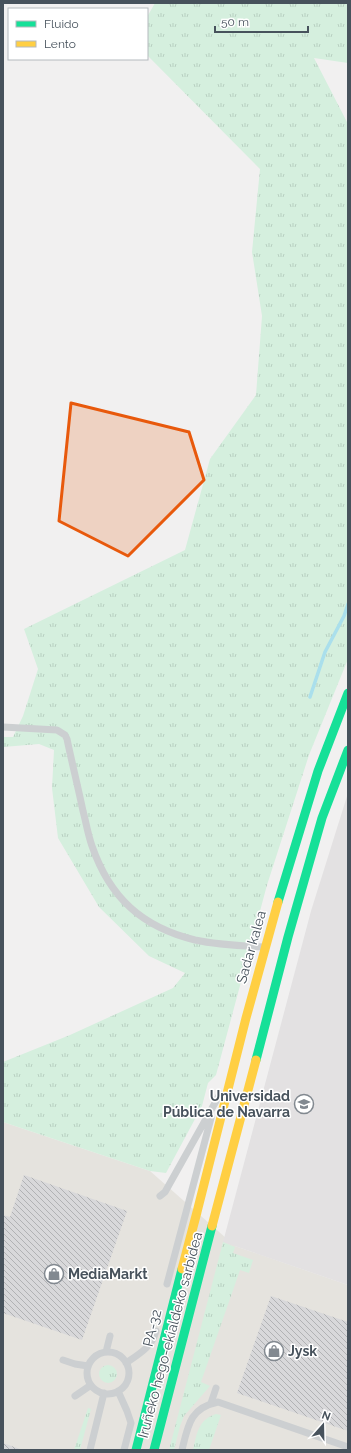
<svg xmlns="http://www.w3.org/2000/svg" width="351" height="1453" font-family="Raleway,sans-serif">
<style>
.commercial{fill:#e5e3de}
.education{fill:#e3e1e2}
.grass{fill:url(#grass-tufts)}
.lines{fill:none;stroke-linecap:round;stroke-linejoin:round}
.stream{stroke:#aadfec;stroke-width:3.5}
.building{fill:url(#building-back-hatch)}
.lane{stroke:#cccfd1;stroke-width:7}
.fast{stroke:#16e098;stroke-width:9}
.slow{stroke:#ffcf43;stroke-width:9}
.marked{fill:#e8590c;fill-opacity:0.2;stroke:#e8590c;stroke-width:3;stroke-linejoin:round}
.labels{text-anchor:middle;stroke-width:3;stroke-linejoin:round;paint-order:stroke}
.street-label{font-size:14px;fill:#47525c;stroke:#fff}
.poi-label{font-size:14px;font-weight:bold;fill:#47525c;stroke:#fff;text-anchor:start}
</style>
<defs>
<pattern id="grass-tufts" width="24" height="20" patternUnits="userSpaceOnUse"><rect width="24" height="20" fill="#d5efde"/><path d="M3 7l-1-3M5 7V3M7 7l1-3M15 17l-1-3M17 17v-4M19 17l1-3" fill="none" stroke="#b8cfc1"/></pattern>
<pattern id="building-back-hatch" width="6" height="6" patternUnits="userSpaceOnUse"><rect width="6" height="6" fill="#d8d8da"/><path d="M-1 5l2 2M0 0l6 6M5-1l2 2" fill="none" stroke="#b1b2b4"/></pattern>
</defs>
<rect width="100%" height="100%" fill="#f1f0f0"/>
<!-- commercial -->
<path class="commercial" d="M3 1122 150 1171 235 1246 348 1285V1450H3Z"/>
<!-- education -->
<path class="education" d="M348 793V1285L223 1242 311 911Z"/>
<!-- grass -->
<path class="grass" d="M155 3H348V63L314 58 348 124V659L309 755 267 885 216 1075 208 1083 202 1106 166 1173 150 1171 3 1122V1062L70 1035 173 988 185 973 149 956 99 907 58 838 52 788 54 750 39 744 3 747V737H13L23 716 38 669 24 629 185 550 210 459 256 395 262 316 252 252 260 169 147 55V17Z
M223 1242 235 1247 233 1253 253 1260 249 1273 240 1270 201 1382 210 1386 184 1416 180 1426 174 1450H169Z
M99 1374a9 9 0 1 1 18 0a9 9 0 1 1-18 0Z
M88 1408 91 1409 80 1450H74Z
M216 1414 221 1415 209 1450H193C197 1433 198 1420 216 1414Z"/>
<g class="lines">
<!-- stream -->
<path class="stream" d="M310 697 325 652 344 616 348 604"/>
</g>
<!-- building -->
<path class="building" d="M24 1175 127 1211 82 1340 3 1313V1215L10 1217Z
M271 1296 348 1322V1431L237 1393Z
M3 1443 23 1450H3Z"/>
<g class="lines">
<!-- lane -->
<path class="lane" d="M3 727 57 730 65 735 67 739C72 763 78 787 83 811 86 822 88 835 92 846 110 898 142 927 195 940 218 945 242 946 265 947
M160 1196 165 1192 220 1094
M167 1284 211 1118
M106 1352 110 1336
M87 1373a21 21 0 1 1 42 0a21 21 0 1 1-42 0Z
M63 1360 75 1364 88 1366
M126 1363C139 1354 152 1347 156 1331
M118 1391 127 1411 131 1423 124 1450
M75 1396 91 1385
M211 1403 216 1388
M90 1450 104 1393
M182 1450C188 1425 190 1408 218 1402L348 1447"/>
<!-- fast -->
<path class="fast" d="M278 902 318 771 348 693
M256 1060 288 937 322 818 348 750
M136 1450 182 1269
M154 1450 212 1226"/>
<!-- slow -->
<path class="slow" d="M197 1212 246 1018 278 902
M212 1226 256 1060
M182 1269 197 1212"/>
</g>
<!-- marked area -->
<path class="marked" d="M71 403 189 432 204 480 128 556 59 521Z"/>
<!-- icons -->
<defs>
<symbol id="university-ring" viewBox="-11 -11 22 22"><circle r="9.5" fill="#fff" stroke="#828990" stroke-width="1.5"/><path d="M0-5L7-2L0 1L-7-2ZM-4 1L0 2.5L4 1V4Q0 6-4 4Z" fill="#828990"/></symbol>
<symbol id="shop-ring" viewBox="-11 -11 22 22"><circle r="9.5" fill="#fff" stroke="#828990" stroke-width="1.5"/><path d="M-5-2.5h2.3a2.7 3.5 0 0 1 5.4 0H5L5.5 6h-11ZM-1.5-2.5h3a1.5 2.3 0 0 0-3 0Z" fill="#828990"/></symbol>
</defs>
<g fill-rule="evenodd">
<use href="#university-ring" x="293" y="1093" width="22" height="22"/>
<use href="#shop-ring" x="43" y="1263" width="22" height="22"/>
<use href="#shop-ring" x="263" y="1340" width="22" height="22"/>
</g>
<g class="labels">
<!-- street labels -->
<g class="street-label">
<text transform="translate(251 947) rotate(-74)" y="5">Sadar kalea</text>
<text transform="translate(152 1328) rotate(-76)" y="5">PA-32</text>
<text transform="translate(170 1335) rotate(-75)" y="5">Iruñeko hego-ekialdeko sarbidea</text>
</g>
<!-- poi labels -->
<g class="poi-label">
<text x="290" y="1101" text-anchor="end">Universidad<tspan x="290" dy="16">Pública de Navarra</tspan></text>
<text x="68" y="1279">MediaMarkt</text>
<text x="288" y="1356">Jysk</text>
</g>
</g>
<!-- border -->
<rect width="351" height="1453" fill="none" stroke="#47525c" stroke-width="8"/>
<!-- legend -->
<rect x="8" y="8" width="140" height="52" fill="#ffffff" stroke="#b5babe"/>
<rect x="16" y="21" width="20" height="6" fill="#16e098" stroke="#b5babe"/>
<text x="44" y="28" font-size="12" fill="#47525c">Fluido</text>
<rect x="16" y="41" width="20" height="6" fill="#ffcf43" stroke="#b5babe"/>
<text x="44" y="48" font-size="12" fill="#47525c">Lento</text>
<!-- north arrow -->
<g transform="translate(323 1425) rotate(20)" stroke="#ffffff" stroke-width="3" paint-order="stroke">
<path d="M0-3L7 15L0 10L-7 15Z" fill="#47525c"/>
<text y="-6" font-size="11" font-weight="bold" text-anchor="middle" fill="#47525c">N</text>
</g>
<!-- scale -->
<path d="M215 26v6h93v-6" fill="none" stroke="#47525c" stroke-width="2"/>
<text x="221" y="26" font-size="12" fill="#47525c" stroke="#ffffff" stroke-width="3" paint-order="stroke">50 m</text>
</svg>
